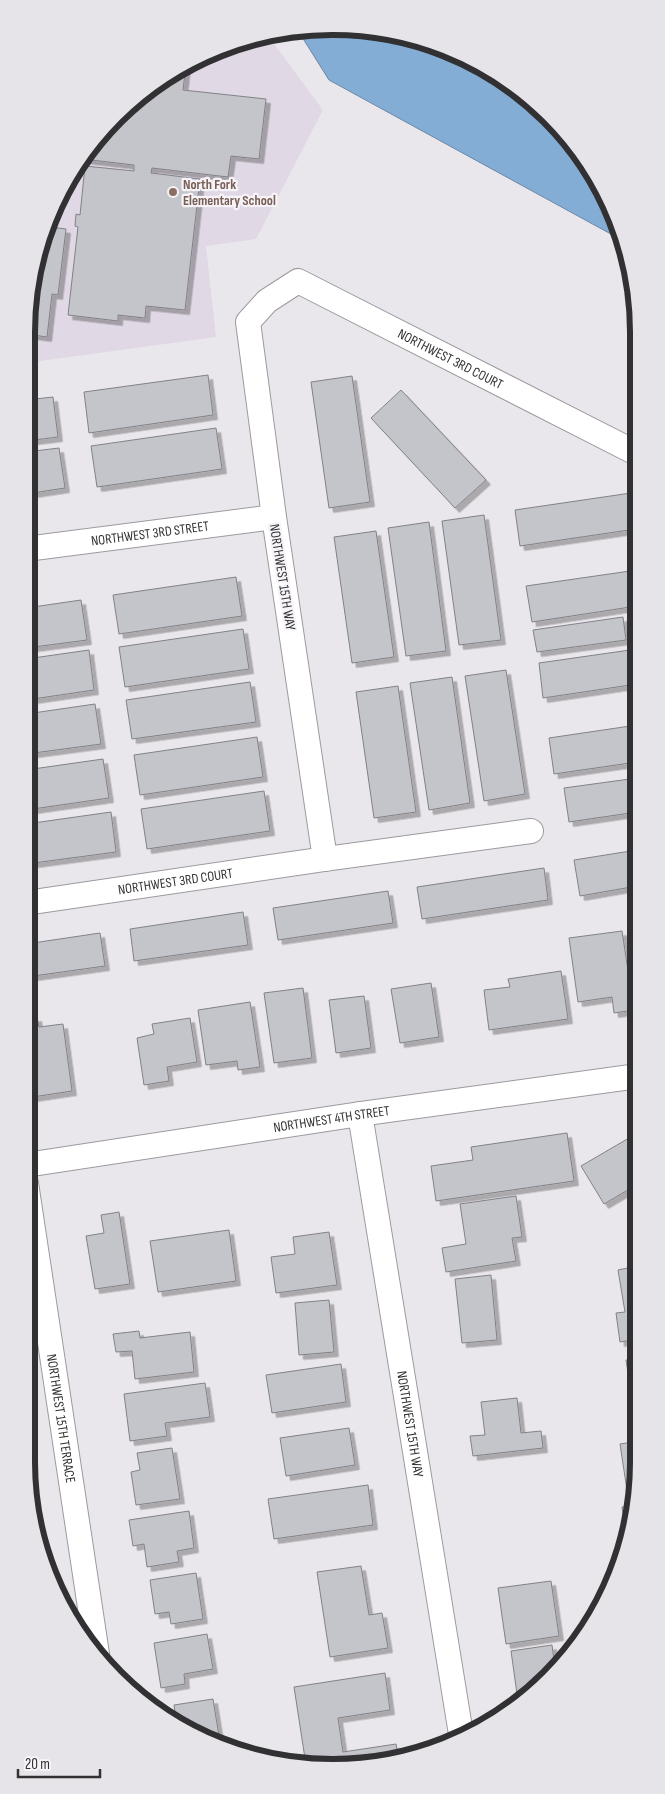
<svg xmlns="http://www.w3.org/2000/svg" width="665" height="1794" font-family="'Sofia Sans Condensed',sans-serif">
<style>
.built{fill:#e0d8e4}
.water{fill:#84add6;stroke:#6b88a5}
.building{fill:#c4c5ca;stroke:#818287;filter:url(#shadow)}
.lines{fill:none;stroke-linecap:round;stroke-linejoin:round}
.street-casing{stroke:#9d9a9f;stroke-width:26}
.street{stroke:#fff;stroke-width:24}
.education-dot{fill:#8d6e63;stroke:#f7f4f9;stroke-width:2}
.labels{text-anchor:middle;stroke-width:4.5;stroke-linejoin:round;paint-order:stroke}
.education-label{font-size:14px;font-weight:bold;fill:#785e54;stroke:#f7f4f9;text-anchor:start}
.street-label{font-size:14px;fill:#313032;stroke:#f7f4f9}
.rim{fill:none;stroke:#313032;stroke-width:6}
</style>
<defs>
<filter id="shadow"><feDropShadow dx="4.5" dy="4.5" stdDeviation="0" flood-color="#0004"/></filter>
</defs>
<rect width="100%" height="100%" fill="#eae7ec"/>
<!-- built -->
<path class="built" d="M269 37 323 110 256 239 206 246 216 337 26 363V332L37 253 90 146 180 67Z"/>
<!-- water -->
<path class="water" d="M297 29 412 37 502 78 563 130 607 197 620 239 329 80Z"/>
<!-- building -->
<path class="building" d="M186 65 183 90 266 99 259 159 231 156 228 177 152 168 151 173 200 179 185 310 146 306 145 318 118 315V321L68 315 78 227 75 226 76 214 80 215 85 166 134 171V165L83 159 90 146 180 67Z
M50 227 66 229 58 295 52 294 47 337 26 334 37 253Z
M208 375 213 415 89 433 84 392Z
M352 376 370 502 329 508 311 382Z
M401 390 486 480 455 508 371 418Z
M53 397 58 437 26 441V400Z
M216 428 222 469 97 487 91 446Z
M59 448 65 488 26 494V452Z
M631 493 636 529 520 546 515 510Z
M484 515 501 640 459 645 442 521Z
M429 522 446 651 406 656 388 528Z
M376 531 394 657 352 663 334 537Z
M637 570V606L532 622 526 586Z
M236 577 242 616 119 634 113 595Z
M81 600 87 640 26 648V608Z
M623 617 626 640 537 652 533 630Z
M243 629 249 669 125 687 119 647Z
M637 649V684L543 698 539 663Z
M89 650 94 690 26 700V659Z
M506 670 525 794 484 801 465 676Z
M452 677 470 803 429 810 410 683Z
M250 682 256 722 132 739 126 700Z
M398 686 416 812 374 818 356 692Z
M95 704 101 744 26 754V714Z
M637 725V762L554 774 549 738Z
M257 737 263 777 140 795 134 755Z
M103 759 109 798 26 810V770Z
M637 778V812L569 822 564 788Z
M264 791 270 831 147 849 141 809Z
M111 812 116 852 26 864V824Z
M637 850V886L580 896 574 860Z
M544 868 548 900 422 919 417 887Z
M388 891 393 923 278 940 273 908Z
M243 912 248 945 134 961 130 929Z
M622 931 634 1010 614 1013 612 997 578 1002 569 938Z
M100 933 105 966 26 977V944Z
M561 971 568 1019 489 1030 484 990 510 987 508 979Z
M431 983 439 1037 400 1043 391 989Z
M303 988 312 1058 274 1063 264 993Z
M364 996 371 1048 336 1053 329 1000Z
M250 1002 260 1067 238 1070 237 1061 206 1065 198 1010Z
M37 1017 39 1027 63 1024 72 1091 26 1098V1019Z
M190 1018 197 1062 167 1067 169 1081 144 1085 137 1038 154 1034 152 1024Z
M567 1133 574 1181 436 1201 431 1166 473 1160 471 1147Z
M629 1138 632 1143 638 1139V1184L604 1204 581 1166Z
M516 1196 522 1237 512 1238 516 1261 446 1272 442 1248 466 1244 460 1204Z
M638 1197V1243L631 1198Z
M119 1212 130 1284 95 1289 86 1236 104 1233 101 1215Z
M229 1230 236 1281 158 1292 150 1241Z
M329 1232 337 1285 276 1293 271 1257 295 1254 293 1237Z
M638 1266V1339L620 1342 616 1313 625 1312 618 1270Z
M491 1275 497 1340 462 1343 455 1279Z
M329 1300 334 1352 299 1355 295 1303Z
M139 1331 140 1338 190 1332 194 1372 135 1379 132 1351 116 1352 113 1334Z
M639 1358V1432H637L626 1360Z
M341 1364 346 1402 272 1413 266 1375Z
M205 1383 210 1417 165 1423 167 1436 130 1441 124 1394Z
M517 1398 521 1433 541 1431 543 1448 473 1456 470 1436 485 1435 481 1402Z
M349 1428 355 1465 286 1476 280 1438Z
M639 1441V1462L634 1497H628L620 1444Z
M172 1448 180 1499 136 1505 131 1472 140 1470 137 1453Z
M368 1485 373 1525 274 1539 268 1499Z
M633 1506 628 1541 627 1543 622 1507Z
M189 1511 194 1548 177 1551 179 1562 147 1567 144 1544 133 1546 129 1520Z
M361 1566 369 1615 382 1613 388 1648 330 1657 317 1572Z
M196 1573 203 1619 171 1624 169 1612 155 1614 150 1580Z
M551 1581 559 1636 506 1644 498 1588Z
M207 1634 213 1669 184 1674 185 1684 161 1688 154 1643Z
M552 1645 555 1667 518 1701 511 1651Z
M385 1673 390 1710 338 1718 343 1752 396 1744 399 1759 393 1762 306 1765 294 1687Z
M213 1699 219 1736 210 1737 177 1725 174 1705Z"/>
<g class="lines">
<defs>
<g id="street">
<path id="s1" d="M26 549 274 517"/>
<path id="s2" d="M325 859 274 517 248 322 267 301 298 281 636 453"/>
<path id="s3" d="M26 903 325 859 531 831"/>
<path id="s4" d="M360 1114 461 1734"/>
<path id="s5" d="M26 1165 360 1114 638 1076"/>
<path id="s6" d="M26 1183 97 1654"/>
</g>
</defs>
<!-- street casing -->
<use href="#street" class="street-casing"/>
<!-- street -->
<use href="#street" class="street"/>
</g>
<!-- markers -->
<circle class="education-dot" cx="173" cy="192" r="5"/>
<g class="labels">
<!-- education labels -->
<g class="education-label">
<text x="183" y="189">North Fork<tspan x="183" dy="16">Elementary School</tspan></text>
</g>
<!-- street labels -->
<g class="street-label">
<text dy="5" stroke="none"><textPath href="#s2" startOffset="779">NORTHWEST 3RD COURT</textPath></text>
<text dy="5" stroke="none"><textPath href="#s1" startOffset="125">NORTHWEST 3RD STREET</textPath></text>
<text transform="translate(283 577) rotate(81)" y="5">NORTHWEST 15TH WAY</text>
<text dy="5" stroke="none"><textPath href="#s3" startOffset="151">NORTHWEST 3RD COURT</textPath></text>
<text dy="5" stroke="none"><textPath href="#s5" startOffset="309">NORTHWEST 4TH STREET</textPath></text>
<text dy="5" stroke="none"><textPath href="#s6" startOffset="238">NORTHWEST 15TH TERRACE</textPath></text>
<text dy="5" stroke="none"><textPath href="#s4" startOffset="314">NORTHWEST 15TH WAY</textPath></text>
</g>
</g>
<!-- crop -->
<path d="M0 0H665V1794H0ZM332 35H333A297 297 0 0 1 630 332V1462A297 297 0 0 1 333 1759H332A297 297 0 0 1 35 1462V332A297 297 0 0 1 332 35Z" fill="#e7e4e9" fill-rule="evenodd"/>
<path class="rim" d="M332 35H333A297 297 0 0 1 630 332V1462A297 297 0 0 1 333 1759H332A297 297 0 0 1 35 1462V332A297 297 0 0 1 332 35Z"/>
<!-- scale -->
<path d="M18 1769v8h82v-8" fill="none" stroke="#313032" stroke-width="2.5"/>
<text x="25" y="1769" font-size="15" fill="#313032" stroke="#f7f4f9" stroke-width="4" paint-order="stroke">20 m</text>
</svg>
